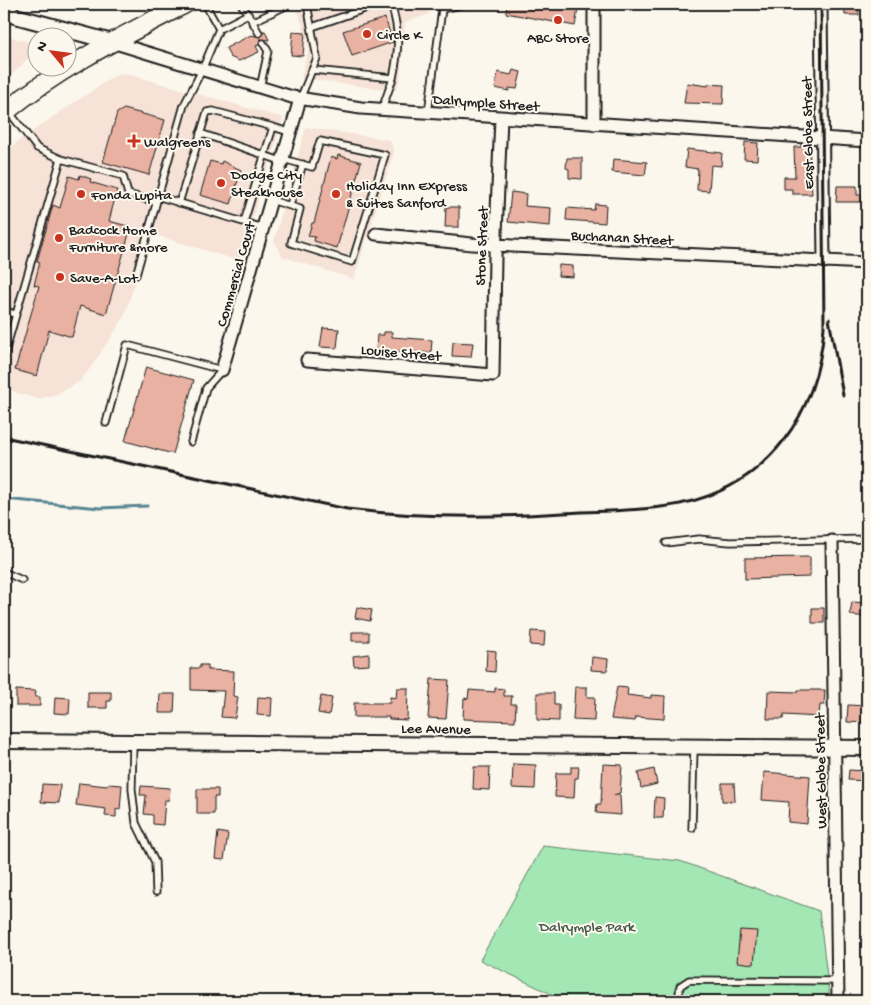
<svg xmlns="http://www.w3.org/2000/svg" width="871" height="1005" font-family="'Gochi Hand',sans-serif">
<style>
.built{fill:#f6e2d6}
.park{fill:#a3e8b4;stroke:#608268}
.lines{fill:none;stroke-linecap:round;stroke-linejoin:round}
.stream{stroke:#598693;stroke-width:3}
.building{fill:#e9b1a1;stroke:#1c1c1c}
.service-casing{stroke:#1c1c1c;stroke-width:9}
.minor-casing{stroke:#1c1c1c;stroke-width:15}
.tertiary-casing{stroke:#1c1c1c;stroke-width:18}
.primary-casing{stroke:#1c1c1c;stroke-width:21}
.service{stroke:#fbf7ec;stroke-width:5.5}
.minor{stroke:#fbf7ec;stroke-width:11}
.tertiary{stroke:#fbf7ec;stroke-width:14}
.primary{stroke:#fbf7ec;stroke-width:18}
.rail{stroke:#1c1c1c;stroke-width:3}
.poi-dot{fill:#c8321e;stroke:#fbf7ec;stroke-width:2}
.labels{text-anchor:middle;stroke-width:4;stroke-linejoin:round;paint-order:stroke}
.poi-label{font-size:15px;fill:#1c1c1c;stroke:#fbf7ec;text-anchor:start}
.street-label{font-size:15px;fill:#1c1c1c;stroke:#fbf7ec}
.park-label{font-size:15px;fill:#44594a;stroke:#fbf7ec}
</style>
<rect width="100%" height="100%" fill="#fbf7ec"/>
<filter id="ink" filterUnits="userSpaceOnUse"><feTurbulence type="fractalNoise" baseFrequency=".02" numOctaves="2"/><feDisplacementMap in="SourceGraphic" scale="10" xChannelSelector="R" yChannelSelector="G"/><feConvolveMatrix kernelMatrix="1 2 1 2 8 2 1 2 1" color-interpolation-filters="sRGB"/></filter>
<g filter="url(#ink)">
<!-- built -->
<path class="built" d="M296 4H427L429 14 405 22 400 79 395 91 301 78 309 48Z
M4 35 32 43 34 52 4 83Z
M124 73 283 118 240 261 152 234 123 319 91 367 79 382 57 394 39 399 20 394 4 386V156L17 142 56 115 111 78Z
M306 127 390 140 394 152 354 279 283 257 274 241Z"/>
<!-- park -->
<path class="park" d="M543 846 680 861 819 911 830 1001H566L480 960Z"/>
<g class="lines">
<!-- stream -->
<path class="stream" d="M4 499 100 508 147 506"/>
</g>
<!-- building -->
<path class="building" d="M507 4H552L578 9 575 26 506 13Z
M844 4H858L859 15H845Z
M385 18 393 42 352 56 343 31Z
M263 31H265L269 40 260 39 259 45 256 46 259 52 239 61 230 57 226 48 251 35 261 37Z
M293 32 305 33 303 56 291 55Z
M513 70 521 72 517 89 509 88V91L495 88 498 72 511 75Z
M687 83 708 86V84L724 85 723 104 684 103Z
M124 109 165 120 149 175 103 162 117 113Z
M745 142 758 143 757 160 744 159Z
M801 144 809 145 812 194H792V189H784V177H795L794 147H801Z
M687 149 722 153 721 166 711 165 709 191 697 190 698 169 685 167Z
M338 155 361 162 337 248 314 241 315 237 308 236 312 223H314L331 157 337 159Z
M567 158H582V179L569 178V169L566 168Z
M613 159 647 162 645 175 612 172Z
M210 161 221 164 222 161 241 170 231 204 200 195Z
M80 175 91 179 90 182 117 190 109 221 131 227 106 314 80 306 72 337 49 330 37 376 15 370 39 286 34 285 40 262 37 261 53 205 60 208 69 176 79 179Z
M837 186H857V195H862V202H836Z
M511 192 526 194 525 206 551 208 550 226 508 222Z
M595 204 606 205 605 223 566 220 567 208 594 210Z
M446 207H459V227H445Z
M559 265 573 266V277L558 276Z
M323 328 339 329 337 348 320 347Z
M384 332H392V337L432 340 431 353 376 350 377 335H384Z
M453 342 473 343 471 357 452 356Z
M146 367 194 380 173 454 125 441Z
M810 557V577L745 579V558Z
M852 602 867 603V617L850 615Z
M357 607 372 610 370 621 355 618Z
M812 608H824V623H812Z
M531 631 545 632 544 646 530 645Z
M352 632H369V641H352Z
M487 650 496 651 495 672 486 671Z
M369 654V665L354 666 353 656Z
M592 657 608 659 607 671 591 670Z
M200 665H208V670L234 671 233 696 238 697 235 718 221 717 224 691 191 690V668H200Z
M431 679 449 680 446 719 428 718Z
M575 687H587V697H595L594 721 573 720Z
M617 687 628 688 627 695 651 698V695L665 696 664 719 636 717 635 721 611 719Z
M397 688H408L407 720 389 719V717H354V703H390V697L396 698Z
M495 688 504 689V696H512L511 704H516L515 721 463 719 464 698 468 699 469 690 495 692Z
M16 690 36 691 35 697H40V706H16Z
M798 690H825L824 705H820L819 717 784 715 783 719H767L768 691 798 692Z
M88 692H111V701H107V708H88Z
M537 693H554V705H559V721L537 720Z
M160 694H175L174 713H159Z
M321 696 332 698 329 715 318 713Z
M55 697 70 698 69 714 54 713Z
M258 697 272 698 271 716 257 715Z
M848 705 867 706V723L847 722Z
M513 764 536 765 535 789 512 788Z
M603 764 622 765 620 793 614 795H620L621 815 596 813 597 804H601Z
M474 767H490L489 790 473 789Z
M571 767H579L578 778H575L574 798 555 797 556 773H571Z
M654 769 657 784 641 788 638 773Z
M849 770 867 771V781L848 780Z
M764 772 810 776 807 824 788 822 789 802 762 800Z
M79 783 107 786 108 784 122 785 120 810 116 809V817L105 816 106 809 76 805Z
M722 783H734L735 801H722Z
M42 784 60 785 59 803 41 802Z
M141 786 170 788 169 800H165L163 825 153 824V815L144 814 146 795H140Z
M197 789H218V797H214V814H197Z
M655 797 664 798 663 818H654Z
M218 832 228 834 224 860 215 859Z
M740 930 757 931 754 964 737 962Z"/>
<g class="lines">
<defs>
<path id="service" d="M205 4 219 29
M391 4C400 32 399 50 393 78
M248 14 259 33
M252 22 290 4
M312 27 379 4
M313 70 393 78 382 109
M260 88 268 51 263 43
M300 99 317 58 307 4
M10 113 37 148 61 159 123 176 128 194 155 202
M428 113 442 9 464 4
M273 127 289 132
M200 133 281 161
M157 196 263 228
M271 200 300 209 291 243 352 262 385 155 320 141 312 167 283 159
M179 203 207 112 213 111 273 127 244 222
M290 205 303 164
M136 275 184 105 202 70 219 29 248 14 241 4
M4 310 14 314
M4 356 61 159
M106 423 127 345 222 370 206 388 191 442
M666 543 699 539 730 542 867 539
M4 572 22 580
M133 742 132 789 136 823 155 862 156 892
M692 828 694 748
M683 1001 679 994 680 986 689 980 837 981"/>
<path id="minor" d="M821 4 824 262
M112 42 292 97 361 108 867 141
M594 124V4
M376 234 472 244 867 263
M307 360 493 375 495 257 501 118
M222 370 300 99
M832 541 838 1001"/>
<path id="tertiary" d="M4 13 112 42
M4 741 867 748"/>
<path id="primary" d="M4 4H9
M4 113C58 68 123 36 185 4"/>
</defs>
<!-- service casing -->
<use href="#service" class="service-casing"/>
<!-- minor casing -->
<use href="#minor" class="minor-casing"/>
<!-- tertiary casing -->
<use href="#tertiary" class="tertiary-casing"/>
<!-- primary casing -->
<use href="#primary" class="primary-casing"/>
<!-- service -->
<use href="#service" class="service"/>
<!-- minor -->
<use href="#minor" class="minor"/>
<!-- tertiary -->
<use href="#tertiary" class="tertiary"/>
<!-- primary -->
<use href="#primary" class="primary"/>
<!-- rail -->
<path class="rail" d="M829 319 843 395
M4 437 347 509C419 518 490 518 563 513 602 511 642 511 680 504 769 485 818 414 824 327L821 4"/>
</g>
</g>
<!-- markers -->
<g class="poi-dot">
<circle cx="558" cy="20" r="5"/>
<circle cx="367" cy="34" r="5"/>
<path d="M131.5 133.5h5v5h5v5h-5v5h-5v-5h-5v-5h5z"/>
<circle cx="221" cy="183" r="5"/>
<circle cx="81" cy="194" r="5"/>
<circle cx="336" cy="194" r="5"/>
<circle cx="59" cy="238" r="5"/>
<circle cx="60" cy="277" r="5"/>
</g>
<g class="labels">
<!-- poi labels -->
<g class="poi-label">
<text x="377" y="39">Circle K</text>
<text x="558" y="42" text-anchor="middle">ABC Store</text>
<text x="144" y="146">Walgreens</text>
<text x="231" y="179">Dodge City<tspan x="231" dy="17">Steakhouse</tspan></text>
<text x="346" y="190">Holiday Inn Express<tspan x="346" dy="17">&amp; Suites Sanford</tspan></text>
<text x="91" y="199">Fonda Lupita</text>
<text x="69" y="234">Badcock Home<tspan x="69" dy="17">Furniture &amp;more</tspan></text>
<text x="70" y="282">Save-A-Lot</text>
</g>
<!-- street labels -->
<g class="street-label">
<text transform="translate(486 102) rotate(4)" y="5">Dalrymple Street</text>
<text transform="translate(807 133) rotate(-91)" y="5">East Globe Street</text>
<text transform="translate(622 237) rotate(3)" y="5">Buchanan Street</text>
<text transform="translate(481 246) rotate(-88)" y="5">Stone Street</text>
<text transform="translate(235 274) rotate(-74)" y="5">Commercial Court</text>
<text transform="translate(401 352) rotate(5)" y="5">Louise Street</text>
<text transform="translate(436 728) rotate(1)" y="5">Lee Avenue</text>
<text transform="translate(820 771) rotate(-91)" y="5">West Globe Street</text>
</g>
<!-- park labels -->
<g class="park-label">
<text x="587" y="931">Dalrymple Park</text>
</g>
</g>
<!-- margin -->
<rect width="871" height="1005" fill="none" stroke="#fbf7ec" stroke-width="20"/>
<rect x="10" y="10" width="851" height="985" fill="none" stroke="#1c1c1c" stroke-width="2" filter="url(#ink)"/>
<!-- north arrow -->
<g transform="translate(52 52) rotate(299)"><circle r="24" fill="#fbf7ec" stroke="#a29f99"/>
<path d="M0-4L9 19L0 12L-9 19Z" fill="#c8321e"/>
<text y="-8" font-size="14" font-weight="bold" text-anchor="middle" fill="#1c1c1c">N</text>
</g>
</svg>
